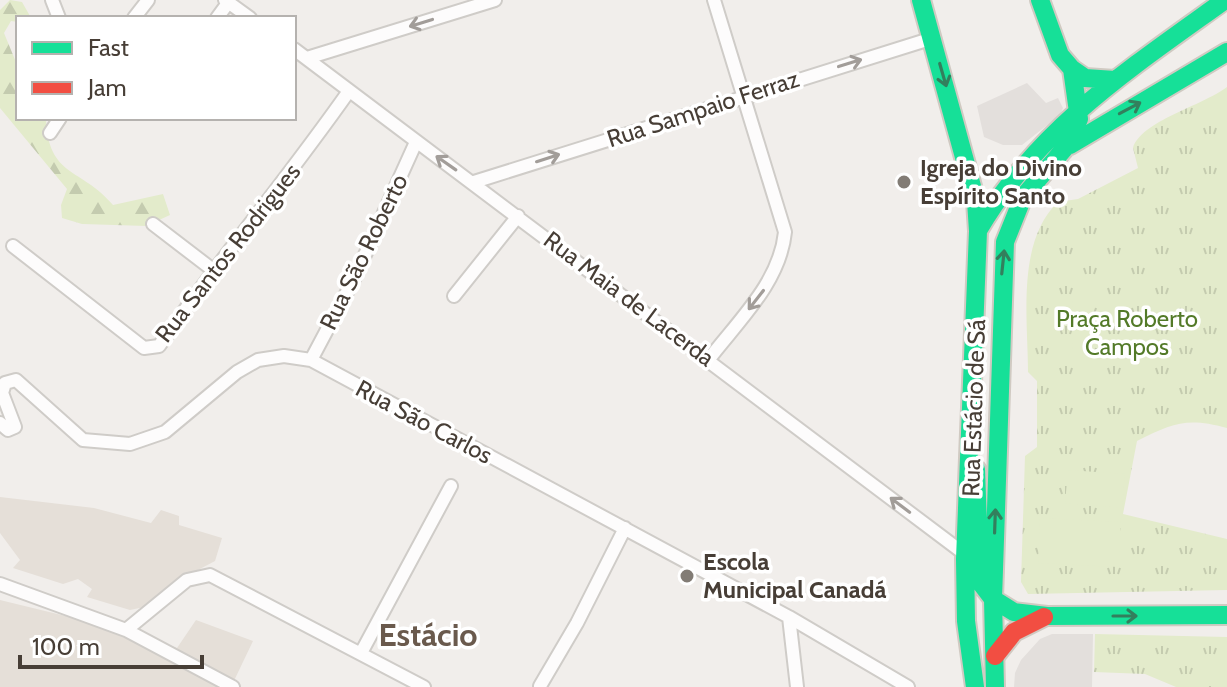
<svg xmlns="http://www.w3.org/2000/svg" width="1227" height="687" font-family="Cabin,sans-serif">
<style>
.residential{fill:#e5dfd8}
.grass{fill:url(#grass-tufts)}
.forest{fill:url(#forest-firs)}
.pitch{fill:#e3ebcb}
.parking{fill:#e3dfdc}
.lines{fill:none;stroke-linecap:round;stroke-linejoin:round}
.street-casing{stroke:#cfccc8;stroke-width:16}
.fast-casing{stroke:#d0cac2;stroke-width:22}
.jam-casing{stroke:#d0cac2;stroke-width:22}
.street{stroke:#fdfcfc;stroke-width:12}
.fast{stroke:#16e098;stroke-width:18}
.jam{stroke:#f24e42;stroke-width:18}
.oneway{stroke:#a29d99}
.oneway2{stroke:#337f5d}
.poi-dot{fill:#827c75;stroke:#fff;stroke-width:3}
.labels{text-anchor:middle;stroke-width:7;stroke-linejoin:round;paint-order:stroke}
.street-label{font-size:24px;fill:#473e36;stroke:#fff}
.poi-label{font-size:24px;font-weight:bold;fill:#473e36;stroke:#fff;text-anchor:start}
.park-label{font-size:24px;fill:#537a28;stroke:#fff}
.district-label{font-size:32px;font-weight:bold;fill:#6a5a4d;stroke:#fff}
</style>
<defs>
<pattern id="grass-tufts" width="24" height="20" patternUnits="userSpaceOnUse" patternTransform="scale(2)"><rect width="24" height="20" fill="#e3ebcb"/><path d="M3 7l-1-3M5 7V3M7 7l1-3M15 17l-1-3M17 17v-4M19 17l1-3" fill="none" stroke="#c4cbaf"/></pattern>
<pattern id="forest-firs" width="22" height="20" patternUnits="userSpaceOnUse" patternTransform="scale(2)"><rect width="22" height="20" fill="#e3ebcb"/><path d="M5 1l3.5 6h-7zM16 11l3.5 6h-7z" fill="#c4cbaf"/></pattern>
</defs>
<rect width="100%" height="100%" fill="#f1eeeb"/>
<!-- residential -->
<path class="residential" d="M0 497 94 508 151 523 161 510 179 516V525L222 538 215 561 181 579 149 606 130 610 87 597 92 589 78 579 63 584 13 568 20 560 0 533Z
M0 600 127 631 177 648 196 620 253 641 231 687H0Z"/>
<!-- grass -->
<path class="grass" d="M1227 87V428C1187 417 1173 423 1137 441L1123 514 1227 539V590L1028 594 1021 582 1025 456 1037 447V381L1028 372C1028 320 1016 242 1058 202L1078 199 1138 168 1133 148C1141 121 1202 106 1227 87Z
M1095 634 1227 637V687H1176L1145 674 1094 672Z"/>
<!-- forest -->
<path class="forest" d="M10 0 22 2 30 16 18 18V22L11 21 4 33 18 67V118H46C48 178 81 167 113 205L163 194 170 215 146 226 82 224 62 218 61 205 67 189 0 108V10Z"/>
<!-- pitch -->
<path class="pitch" d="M1073 299H1092V351H1072Z
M1068 470 1125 474 1122 508 1065 503Z
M1040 518 1121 522 1118 567 1038 563Z"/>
<!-- parking -->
<path class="parking" d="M1027 83 1046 103 1058 98 1063 108 1060 115 1022 145H1003L984 137 977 106Z
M1052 634H1093L1092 687H1014L1015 673 1021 660 1040 639Z"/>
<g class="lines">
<defs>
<path id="street" d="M52 0 59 18
M225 0 250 18
M134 18 148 0
M217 18 228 3
M294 49 962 552
M307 58 495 0
M50 133 60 118
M474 182 933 38
M153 224 213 270
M13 246 144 348 159 346C220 259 288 178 349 91
M454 296 518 216
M709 359C739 320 780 282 785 232L714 0
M311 360 355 277 416 142
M0 423 8 430 15 427 2 393 5 383 16 380 83 440 130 444 165 432 237 372 258 360 284 356 311 360 789 617 908 687
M0 584 126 630 233 687
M789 617 797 687
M126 630 187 580 210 575 424 687
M361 653 451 486
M540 686 577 623 625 528"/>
<path id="fast" d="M921 0 976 201 978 231 965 559 966 621 975 687
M1072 69 1085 78 1115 80
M1070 145 1227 52
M979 229C1038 128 1132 67 1225 0
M976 469 980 582 993 599 1014 612 1047 616 1227 615
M995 687 993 599 1005 242 1023 197 1064 149 1079 119 1072 69 1060 55 1040 0"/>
<path id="jam" d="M995 656 1014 632 1044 617"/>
</defs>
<!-- street casing -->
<use href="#street" class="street-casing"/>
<!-- fast casing -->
<use href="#fast" class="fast-casing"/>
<!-- jam casing -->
<use href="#jam" class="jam-casing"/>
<!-- street -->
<use href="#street" class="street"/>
<!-- fast -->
<use href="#fast" class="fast"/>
<!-- jam -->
<use href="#jam" class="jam"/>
</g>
<!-- one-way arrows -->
<defs><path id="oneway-shaft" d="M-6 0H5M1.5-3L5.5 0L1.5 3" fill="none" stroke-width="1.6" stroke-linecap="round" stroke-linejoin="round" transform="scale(2)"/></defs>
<g class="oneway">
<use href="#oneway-shaft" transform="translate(421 23) rotate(163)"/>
<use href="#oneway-shaft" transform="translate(850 63) rotate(-17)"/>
<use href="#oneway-shaft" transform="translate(548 158) rotate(-18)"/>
<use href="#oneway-shaft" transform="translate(446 163) rotate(-145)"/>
<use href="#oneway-shaft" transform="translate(756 300) rotate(128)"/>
<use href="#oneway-shaft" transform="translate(900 505) rotate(-143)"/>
</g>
<g class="oneway2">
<use href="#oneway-shaft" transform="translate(943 75) rotate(74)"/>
<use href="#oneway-shaft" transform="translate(1130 108) rotate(-28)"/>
<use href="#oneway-shaft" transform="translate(1003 262) rotate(-84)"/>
<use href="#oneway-shaft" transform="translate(995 521) rotate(-88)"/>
<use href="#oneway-shaft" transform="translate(1125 616)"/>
</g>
<!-- markers -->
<g class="poi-dot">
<circle cx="904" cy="182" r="8"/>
<circle cx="687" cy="576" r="8"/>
</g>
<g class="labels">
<!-- street labels -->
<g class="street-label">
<text transform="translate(703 109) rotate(-18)" y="8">Rua Sampaio Ferraz</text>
<text transform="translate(364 252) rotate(-64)" y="8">Rua São Roberto</text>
<text transform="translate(228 253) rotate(-52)" y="8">Rua Santos Rodrigues</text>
<text transform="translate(629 299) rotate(37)" y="8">Rua Maia de Lacerda</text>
<text transform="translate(974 408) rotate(-88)" y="8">Rua Estácio de Sá</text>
<text transform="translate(424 422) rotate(28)" y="8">Rua São Carlos</text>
</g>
<!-- poi labels -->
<g class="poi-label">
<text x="920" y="176">Igreja do Divino<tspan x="920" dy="28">Espírito Santo</tspan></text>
<text x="703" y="570">Escola<tspan x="703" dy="28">Municipal Canadá</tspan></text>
</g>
<!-- park labels -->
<g class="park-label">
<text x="1127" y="327">Praça Roberto<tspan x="1127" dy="28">Campos</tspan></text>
</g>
<!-- district labels -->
<g class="district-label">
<text x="428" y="646">Estácio</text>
</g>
</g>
<!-- legend -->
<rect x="16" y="16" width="280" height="104" fill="#ffffff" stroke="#b5b2af" stroke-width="2"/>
<rect x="32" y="42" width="40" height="12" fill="#16e098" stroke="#b5b2af" stroke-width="2"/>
<text x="88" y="56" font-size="24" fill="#473e36">Fast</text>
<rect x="32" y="82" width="40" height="12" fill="#f24e42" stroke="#b5b2af" stroke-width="2"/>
<text x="88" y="96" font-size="24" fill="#473e36">Jam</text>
<!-- scale -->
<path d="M20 655v12h182v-12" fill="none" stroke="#473e36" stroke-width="4"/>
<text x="32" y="655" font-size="24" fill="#473e36" stroke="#ffffff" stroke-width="6" paint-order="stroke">100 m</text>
</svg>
